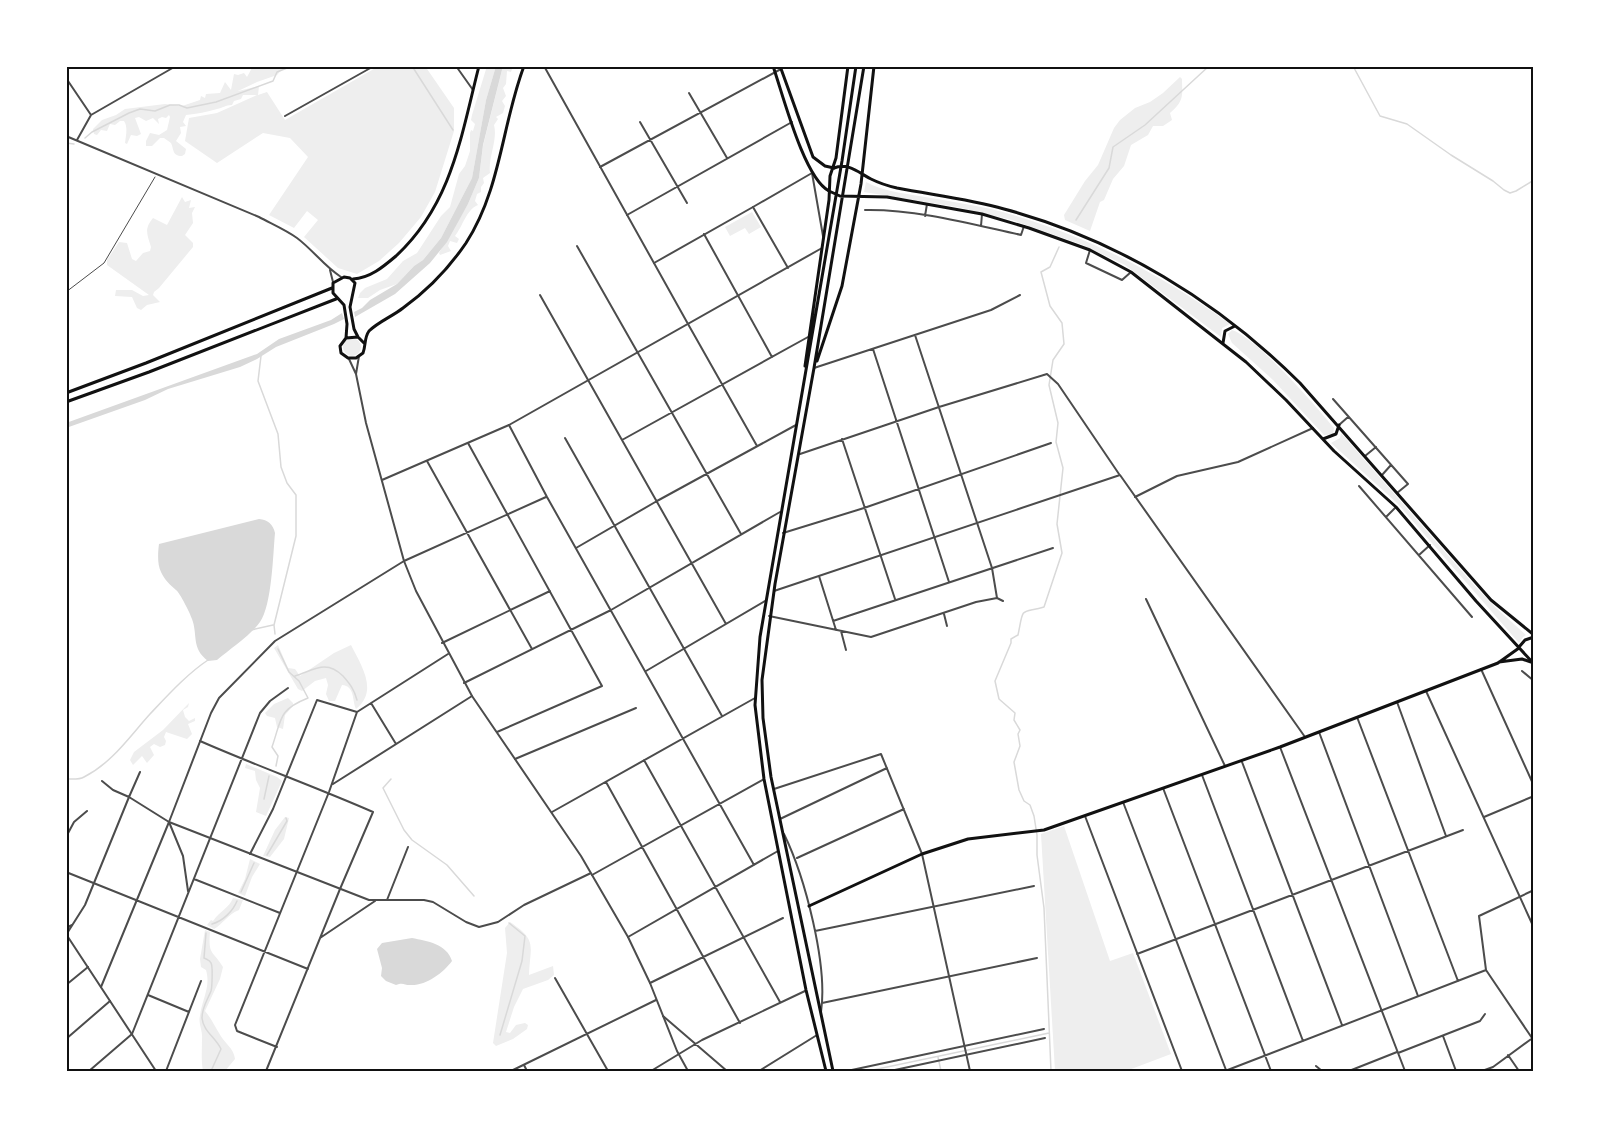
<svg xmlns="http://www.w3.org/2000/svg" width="1600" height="1137" font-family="'Golos Text',sans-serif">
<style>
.green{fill:#eee}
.water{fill:#d9d9d9}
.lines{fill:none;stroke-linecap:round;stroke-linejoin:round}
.stream{stroke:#d9d9d9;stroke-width:1.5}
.service{stroke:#4c4c4c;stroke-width:1}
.minor{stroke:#4c4c4c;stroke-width:2}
.tertiary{stroke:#4c4c4c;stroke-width:2}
.secondary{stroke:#111;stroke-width:3}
.trunk{stroke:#111;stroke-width:3}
.neatline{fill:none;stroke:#111;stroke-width:2}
</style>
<rect width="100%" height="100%" fill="#fff"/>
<!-- green -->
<path class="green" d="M253 66H285L277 75 257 82 238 91 259 86 258 95 267 92 285 120 379 66H425L454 108V131L435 192 421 217 399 243 379 261 357 274 338 268 304 237 318 220 307 211 294 228 269 215 308 157 290 138 263 133 217 163 185 141 189 118 217 113 257 95H243L241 99 234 101 232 105C225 105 223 108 217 109 207 112 197 114 186 115L183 122 186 126 180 127 181 133 176 141 186 149 185 154 182 156C172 156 174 149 171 143L164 138H160L152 146H146V141L150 133 159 135 167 130 170 117 169 115 166 118 162 117 158 119 159 124 153 118 146 121 139 117 135 118 141 134 137 136 131 135 127 144 125 143C126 135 128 127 124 121H120L115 125 110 124 107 131 101 130 97 135 94 134 93 129 102 120 116 115 125 109 165 104 182 106 200 100 201 96 205 98 206 94 220 93 225 82 231 90 234 74 238 75 244 73 247 77Z
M487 66H496L486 100 472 178 441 238 423 260 414 266 397 284 380 290 368 298H358L360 293 365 288 387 279 403 261 417 253 441 216 450 207 459 174 465 166 470 151V133L471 130 473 131 475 124 471 120 472 115Z
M503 66H513L511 72 507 71 506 84 503 88 506 96 502 101 505 106 503 113 496 117 498 119 494 125C498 140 488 157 490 173L483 178 484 183 481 187V192L477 194 475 201 478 205C466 210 463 226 455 236L459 239 457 243 450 241 448 246 451 251 440 255 439 253 468 204 479 178 483 146Z
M1180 77 1182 79C1182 95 1185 100 1170 113L1172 120 1163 126H1153L1148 135 1131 145 1124 166 1113 179 1104 200 1100 202 1090 231 1065 220 1064 215 1085 181 1098 165 1114 128 1120 120 1135 108 1150 102 1163 93Z
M866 182C882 191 902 193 919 196 943 200 968 204 991 209 1078 231 1157 271 1230 324L1222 328 1221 337 1125 265 1083 245 1012 220 957 207 864 192Z
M182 197 185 202 191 200 189 208 195 207 192 213 193 223 185 235 193 243V247L159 288 154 292 153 295 160 302 147 305 141 310 137 308 132 297 115 296 116 290H132L143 296 149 295 107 265V260L119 242 127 243 132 259 136 261 143 253 150 251 151 247C147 234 144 229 153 218L167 225Z
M752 212 761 227 749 234 745 228 730 236 725 227Z
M1232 330C1257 338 1316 406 1334 428L1333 434 1324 435 1273 380 1232 343 1228 334Z
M343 347a9 9 0 1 1 18 0a9 9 0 1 1-18 0Z
M1341 433 1475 586 1494 606 1526 635 1523 637 1519 643 1397 503 1331 443 1340 438Z
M278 645 288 668 295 669 300 676 334 653 351 645C361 665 379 691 356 709 352 700 355 686 342 685L335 701H329L326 694 328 685 326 678 315 681 302 691 298 689 274 648Z
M288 698 293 703V706L285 715 283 729 277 727 275 718 267 716 265 713 274 704Z
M189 703 188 707 183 710 185 717 189 721 195 718V721L188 724 192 734 187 739 166 732 164 737 166 741 165 745 160 747 154 744 150 747 154 755 147 763 142 756 133 765 130 760 134 752 163 730Z
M246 764 277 777 282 781 266 816 256 812 260 788 256 780 255 771 245 768Z
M285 817 289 818 284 839 270 857 263 856 275 830Z
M1064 826 1110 961 1133 953 1171 1054 1126 1071H1055L1041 834Z
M250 859 260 864 252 877 245 896 238 893 245 879Z
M233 898 243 900 239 910C228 914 223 924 214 929L207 925 211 920 213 921C220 911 229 908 233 898Z
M510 922C538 941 530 945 529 975L553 966 554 975 548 980 523 989 514 1007 506 1032 510 1033 516 1025 525 1023 528 1025 527 1029 513 1039 496 1046 493 1043 507 953 505 928Z
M205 930 210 932C208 956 213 950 223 967L220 979 205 1011C211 1018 214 1025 219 1033 224 1043 234 1048 235 1059L225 1071H203C201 1061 202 1049 202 1039 203 1031 198 1024 200 1016 202 999 211 987 206 970L201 967 200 959Z"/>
<!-- water -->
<path class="water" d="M496 66H503L483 145 479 178 468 204 447 242 430 263 395 294 355 317 354 312 362 308 370 300 397 284 414 266 423 260 441 238 472 178 486 100Z
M342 313 344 319 334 324 276 347 257 359 240 367 168 389 145 400 66 428V423L257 354 279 339 331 320Z
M259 519C268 520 273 524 275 533 273 554 272 605 260 622 251 635 230 649 217 660L208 661C191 648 198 635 192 619 190 613 180 593 176 590 170 585 164 579 161 572 157 564 158 552 159 544Z
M412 938C427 941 447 944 452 961 443 973 426 986 410 985 404 985 403 982 396 985L386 981 381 976 382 968 377 949 382 943Z"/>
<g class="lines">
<!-- stream -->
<path class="stream" d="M412 66 453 130
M1353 66 1380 116 1407 124 1451 155 1493 181 1504 190 1510 193 1516 191 1534 180
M85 138 92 132 129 113 140 109 155 111 170 105H179L187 108 216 102 273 81 277 72 292 66
M66 143 74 144
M1076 220 1109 168 1113 147 1145 125 1209 66
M261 356 258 381 278 434 281 467 287 483 296 495V536L274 625 275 634
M251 630 273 625
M295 676C314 670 326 659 343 676 350 684 354 689 357 700
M276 766 278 756 272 747C282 718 278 710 308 698L299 681 289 672 278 649
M66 779C72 779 79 780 84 777 112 763 130 736 150 714 168 695 187 674 208 660
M391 779 383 788 404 830 412 840 447 865 474 896
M264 799 269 776
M267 855 287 821 286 818
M241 892 254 863
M212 924C223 921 233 911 237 901
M206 933 204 958C208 960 210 960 211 963 213 966 212 988 211 991 207 1001 202 1007 202 1018 203 1031 216 1038 221 1049L211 1071
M500 1035 522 961 525 936 509 923
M938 1057 941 1071
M868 1071 1049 1033
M1051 1071 1044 908 1037 855V835L1034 816 1030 805 1024 801 1019 790 1014 762 1020 746 1018 734 1020 730 1014 720 1015 713 999 699 995 681 1011 643V639L1018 635C1024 606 1019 614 1044 607L1062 553 1057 524 1063 468 1056 442 1058 423 1049 385 1053 360 1064 344 1062 323 1050 306 1041 272 1050 267 1059 247"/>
<!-- service -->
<path class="service" d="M66 292 104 263 155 177"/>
<!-- minor -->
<path class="minor" d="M456 66 473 90
M66 78 91 115
M689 93 727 158
M285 116 374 66
M640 122 687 203
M77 140 91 115 176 66
M600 167 781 69
M812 173 823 236
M865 210C917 209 971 224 1021 235L1024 226
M627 215 792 122
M925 216 927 204
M981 226 982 214
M704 234 772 357
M577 246 741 534
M1090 250 1086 263 1122 280 1131 272
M654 263 753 207
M540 295 726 624
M688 324 757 446
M915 335 992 568 997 598
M873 349 949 582
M814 368 991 310 1020 295
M1333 399 1408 484 1397 493
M509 425 547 497 754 865
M1339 425 1348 417
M565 438 722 716
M842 439 895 599
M622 440 808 337
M468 443 602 686 497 732
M800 454 939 407 1047 374 1058 384 1119 474
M1365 456 1376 447
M427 461 532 649
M1382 475 1391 465
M1359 486 1472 617
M1135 497 1177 476 1238 462 1313 428
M1386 517 1396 507
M783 533 864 508 1051 443
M576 548 657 501 796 425
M1419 555 1430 545
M404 561 546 497
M819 576 836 630
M1146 599 1225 766
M944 614 947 626
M769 616 871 637 976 602 997 598 1003 601
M833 621 1053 548
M841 631 846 650
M442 643 550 591
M1481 669 1534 786
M646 671 765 601
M1522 671 1534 681
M464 683 611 610 780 512
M1397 702 1446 836
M371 703 396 744
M1357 717 1458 981
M1319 732 1418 996
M200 741C257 766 316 787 373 812L340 889 266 1071
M1280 747 1405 1071
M515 759 636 708
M644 760 780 1002
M1242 762 1342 1025
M1202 775 1303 1041
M102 781 113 790 129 797 140 772
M606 782 740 1023
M333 784 472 696
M1163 788 1271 1071
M774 789 881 754 922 854
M1123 802 1226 1070
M552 812 755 698
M1085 816 1182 1071
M1484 817 1534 796
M780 819 887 768
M169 822 183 856 188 891
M784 834C805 877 828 965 821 1012
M66 837 74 822 87 811
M250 854 273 809 317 700 357 712
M797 858 904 809
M66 872 308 969
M592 875 764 779
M194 879 280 913
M387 900 408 847
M815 931 1034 886
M628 937 778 851
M320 938 375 901
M1137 954 1463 830
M555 978 608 1071
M650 983 783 918
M66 985 88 967
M101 987 169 822
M148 995 189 1012
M822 1003 1037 958
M663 1016 727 1071
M1443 1036 1456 1071
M1532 1038 1486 970 1479 916 1534 890
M66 1039 110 1001
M277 1047 237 1031 235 1025 329 792 357 712 448 654
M1398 1053 1480 1021 1485 1014
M1508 1055 1519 1071
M524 1065 527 1071
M1316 1066 1322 1071
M89 1071 132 1034 260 713 270 701 288 688
M166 1071 201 981
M511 1071 656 1000
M651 1071 702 1040 805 991
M759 1071 817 1035
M847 1071 1044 1029
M890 1071 1045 1038
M1225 1071 1486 970
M1349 1071 1397 1052
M1482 1071 1493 1067 1534 1037"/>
<!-- tertiary -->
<path class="tertiary" d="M544 66 688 324
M66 136 259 217C272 224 286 230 297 238 313 250 324 266 341 277
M788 268 753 207 812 173
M330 270 333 282
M349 359 356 374 366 423 404 561 416 591 472 696 581 856 628 937 650 983 677 1051 688 1071
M356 374 359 356
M382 480 509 425 822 248
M774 591 1120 475 1305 737
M1426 691 1534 928
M169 822 211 713 219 698 275 641 404 561
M922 854 970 1071
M66 928 72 925
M66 934 156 1071
M66 935 85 905 129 797 169 822 369 900H424L433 902 466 922 479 927 498 922 524 905 591 873"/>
<!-- secondary -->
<path class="secondary" d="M773 66C783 95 804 178 829 191
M780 66 813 157 825 166 834 168
M353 279C370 278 383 267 396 256 452 204 461 136 479 66
M346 338 358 337
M364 343 358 337 354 329 350 307 355 283 350 278 344 277 333 283V293L344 305 347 324 346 338 340 346 341 353 348 358H356L363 353C366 345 364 338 369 331 378 322 393 316 403 308 428 290 449 268 466 243 501 189 502 124 524 66
M66 393 146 363 332 288
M66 402 149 372 336 299
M1499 662 1522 659 1531 662
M809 906 922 854 968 839 1044 830 1280 747 1498 663 1519 648"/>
<!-- trunk -->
<path class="trunk" d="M834 168C848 162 859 173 871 179 879 183 888 186 897 188 933 195 969 199 1004 209 1116 239 1218 301 1300 383L1491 600 1534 635
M829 191 840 196 887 197 982 214 1029 228 1090 250 1131 272 1246 362 1286 400 1334 451 1396 507 1476 601 1534 664
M1223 343 1225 331 1235 326
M817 361 842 286 861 184 874 66
M805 366 829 200 830 176 836 158 848 66
M1323 439 1336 434 1339 425
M1519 647 1525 640 1534 637
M826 1071 806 990 764 779 755 705 760 637 842 161 856 66
M833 1071 771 777 763 718 762 680 775 584 814 368 864 66"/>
</g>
<!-- border -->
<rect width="1600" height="1137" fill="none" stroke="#ffffff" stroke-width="135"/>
<rect x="68" y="68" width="1464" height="1002" class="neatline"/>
</svg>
